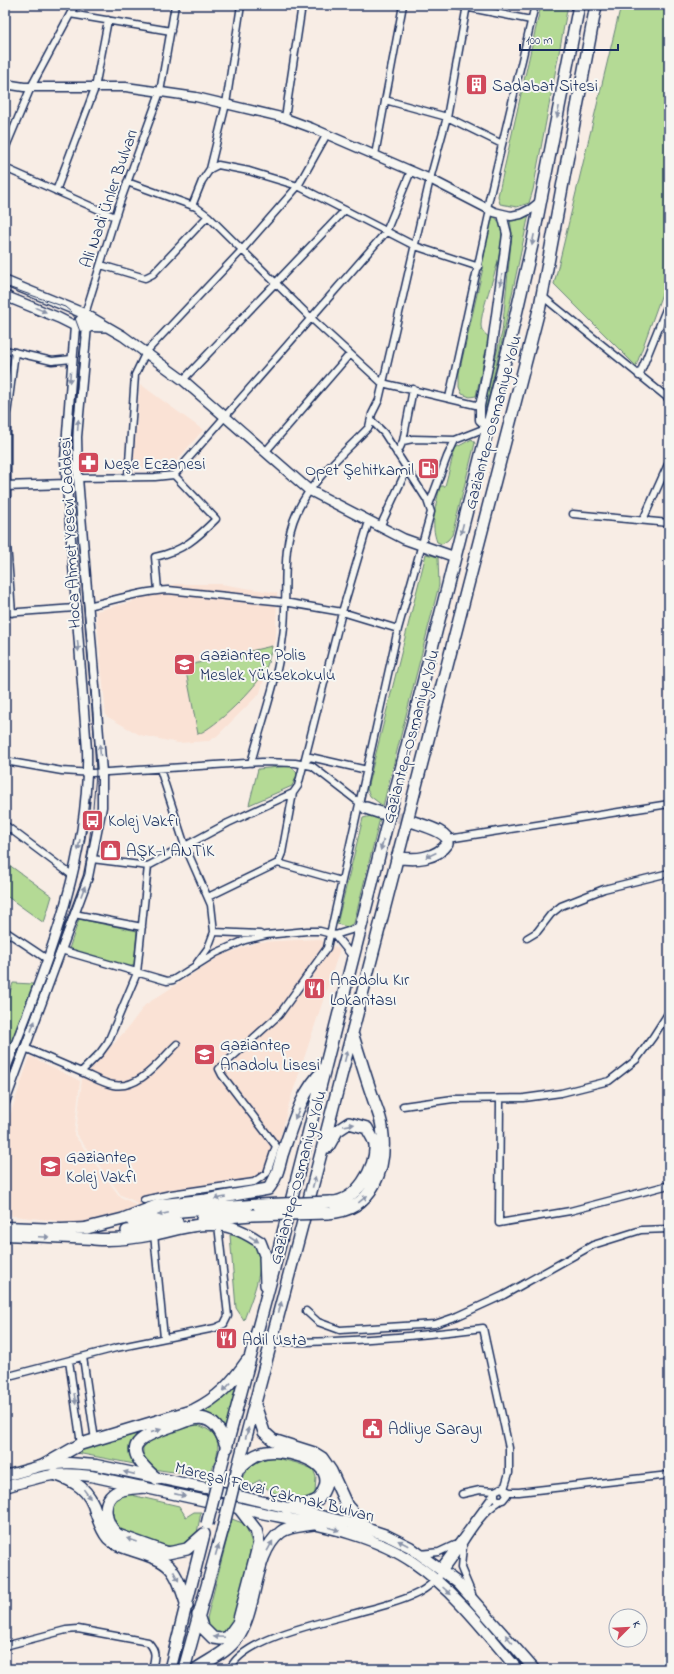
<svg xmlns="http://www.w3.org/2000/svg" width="674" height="1674" font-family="'Indie Flower',sans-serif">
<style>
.built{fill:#fae2d5}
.green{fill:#b4da95;stroke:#68847a}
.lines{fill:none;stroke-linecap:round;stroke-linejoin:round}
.trunk-tunnel{stroke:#ccc7ca;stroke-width:11;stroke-dasharray:11 5.5;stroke-linecap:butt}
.minor-casing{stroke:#1b2f5e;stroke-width:9}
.tertiary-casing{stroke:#1b2f5e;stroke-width:11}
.secondary-casing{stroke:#1b2f5e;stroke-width:12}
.primary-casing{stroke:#1b2f5e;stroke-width:13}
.trunk-casing{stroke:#1b2f5e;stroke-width:14}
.minor{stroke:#f6f6f2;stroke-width:6}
.tertiary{stroke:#f6f6f2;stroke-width:8}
.secondary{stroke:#f6f6f2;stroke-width:9}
.primary{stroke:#f6f6f2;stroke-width:10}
.trunk{stroke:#f6f6f2;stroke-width:11}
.tram{stroke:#1b2f5e;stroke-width:1}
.trunk-bridge-casing{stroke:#1b2f5e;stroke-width:14;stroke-linecap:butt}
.trunk-bridge{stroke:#f6f6f2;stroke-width:11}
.oneway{fill:#8892a8}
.labels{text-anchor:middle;stroke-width:4;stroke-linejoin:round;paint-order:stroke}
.poi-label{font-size:17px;fill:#1b2f5e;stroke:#f6f6f2;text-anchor:start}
.street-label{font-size:17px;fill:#1b2f5e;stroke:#f6f6f2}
</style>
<rect width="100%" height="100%" fill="#f8ede5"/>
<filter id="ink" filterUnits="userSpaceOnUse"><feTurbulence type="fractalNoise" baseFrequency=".025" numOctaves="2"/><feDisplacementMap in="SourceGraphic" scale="8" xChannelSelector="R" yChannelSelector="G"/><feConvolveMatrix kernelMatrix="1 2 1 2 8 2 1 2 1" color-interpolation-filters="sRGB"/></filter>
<g filter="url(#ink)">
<!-- built -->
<path class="built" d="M140 384 203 430 173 465 169 468H133Z
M176 584H221L277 593 276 635 260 693 217 736 209 741 178 743 140 735 106 716 96 611 132 602 137 594Z
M318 939 340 949 288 1107 276 1156 265 1186 141 1210 134 1201 121 1195 76 1134 82 1079 127 1029 145 1005 220 956 258 942Z
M30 1056 80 1081 74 1135 120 1197 133 1203 139 1210 85 1224 5 1215V1130Z"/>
<!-- green -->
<path class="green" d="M541 5H568L533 190 529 203 517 207 500 204 498 196Z
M621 5H669V274L636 366 554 284Z
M529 214 502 341 486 408 483 407 502 332 512 233 510 219Z
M492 217H495C516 237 481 299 481 325 481 331 485 334 489 337L476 396 470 397 462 394 459 387V373L483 268 482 265Z
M472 439 475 443 452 535 448 540 442 544 437 542C430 524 436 505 440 486H445L455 448Z
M426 554 438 557 439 585 383 806 370 796 367 789Z
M272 646C270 654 269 663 265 670 257 687 215 728 198 734L185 666Z
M290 766 296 771 297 775 292 786 249 805 258 769Z
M371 816 380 818 354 923 347 927 337 924 363 818Z
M5 862 52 896 44 923 5 895Z
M79 919 137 931 134 965 129 967 69 949Z
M13 983 33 984 5 1059V1007Z
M230 1235C236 1236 245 1237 251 1240 273 1252 250 1302 244 1320L236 1308Z
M239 1382 226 1432 214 1417 204 1412Z
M195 1424C230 1435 217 1455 207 1482L198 1469C182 1475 165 1471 149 1468L143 1460V1448L151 1439Z
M137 1431 131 1448 134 1464 72 1452Z
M273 1457 297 1463 313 1469 316 1477 315 1493 306 1500C292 1497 266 1495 260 1480L254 1483 248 1490 239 1489C243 1468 253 1462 273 1457Z
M127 1494 179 1506 186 1517 194 1512H201L197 1533 179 1547C159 1545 110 1537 112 1511 113 1501 118 1497 127 1494Z
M232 1519 245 1524 252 1543 235 1623C229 1631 225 1635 214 1633L208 1626 207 1618Z"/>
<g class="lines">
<!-- trunk-tunnel -->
<path class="trunk-tunnel" d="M382 813 411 821"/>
<defs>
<path id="minor" d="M455 5 531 20
M70 14 171 31
M385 100 447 117 502 144
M285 118 302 5
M5 149 31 87 75 5
M375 155 403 5
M5 168 115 217
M210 169 226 104 241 5
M127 182 196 207 208 216 311 318 382 383 480 406
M56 191 95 88 108 20
M192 206 202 181 210 169 218 165 249 171 298 186 415 246 479 267
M487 208 535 5
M101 265 145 278 153 274 208 216
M542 296 669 399
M85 314 118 208 160 92 175 5
M5 350 52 361 72 359
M639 376 669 302
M183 380 345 210
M449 398 490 210
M403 441 413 439 455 440
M266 451 349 355
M397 454 403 441 413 389
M128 476 135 375 146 352 242 250 298 186 327 134
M78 478 155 477 174 475 386 232 411 171
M429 505 447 457 455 440 488 427
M573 514 669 523
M643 520 669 462
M380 527 407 469
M158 590 155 557C183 551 197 538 216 519L174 475
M88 606C115 600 141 591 168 590L284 602 342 612 398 629
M5 613 75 608
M12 613 7 544V415L15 352
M5 761 62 771 92 773 262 762 295 763 312 766 361 804
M251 763C262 721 278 678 283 636 289 595 279 551 297 512 312 479 344 453 369 427L372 414 379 400 430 179 447 117 467 5
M304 763 310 757 367 770
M160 769 185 846 211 905 214 932 208 948 197 963
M5 825 73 876
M448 839 669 804
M92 859 148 866 228 823 293 793 298 786 342 612 369 521
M278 863 341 881
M208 897 278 863 282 853 293 793
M74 914 142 927
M5 931 47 959
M214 932 260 934
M335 935 353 957
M527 938 537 932 551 914 561 906 604 889 669 873
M61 950 167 981 173 980 216 953 245 940 266 935 307 931H320L335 935 361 927
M25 1048 81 1072 100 1053 108 1042 137 973 148 866
M81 1072C91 1076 102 1083 113 1085 140 1090 160 1060 177 1044
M500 1100 499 1223 570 1211 669 1185
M403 1106 453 1099 524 1098 561 1093 609 1081 636 1060 653 1037 669 1012
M144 1200 171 1194 254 1182 267 1173 276 1146 222 1075 219 1069 279 1015 327 948 398 629 431 512 427 500 384 433 371 420
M154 1234 164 1338
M306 1311 318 1322 340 1330 435 1324 458 1316 504 1295 593 1245 641 1230 669 1229
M270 1342C344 1343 411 1337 483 1328L509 1448V1473L504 1489
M83 1357 95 1440
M69 1361 81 1444
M5 1377 116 1348 215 1328 224 1324 228 1316 218 1225
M505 1491 507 1495 503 1500H497L495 1497V1491L501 1488 510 1492H519L669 1475
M462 1494 480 1490 495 1491
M463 1546 461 1568 472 1594
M420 1554 439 1552 454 1545
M438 1570 494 1494
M5 1646 66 1630 78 1629 148 1642C157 1651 155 1657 152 1669
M230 1669C247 1628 376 1615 418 1593 456 1573 465 1523 500 1501"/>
<path id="tertiary" d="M5 84 24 87H126L196 97 285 118 312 128 430 179 494 212 511 216 521 214 531 209 541 201
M488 427 480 420V406L491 352 507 234 502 214
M5 486 66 484
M5 1071C45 968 90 862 87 750L65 460 75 326 85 314
M5 1102 88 877 102 807V772L78 478 77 437 87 326 85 314"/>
<path id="secondary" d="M5 281 85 314 123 336 183 380 309 490 404 539 455 557
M5 296 59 318 75 326 106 327"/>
<path id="primary" d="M5 1227 61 1229 87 1228
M5 1235 94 1239
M5 1476 44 1465 69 1463 96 1465 206 1488 350 1523 386 1535 410 1547 458 1583 534 1669
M5 1487C39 1477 55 1471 91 1476 146 1488 201 1500 257 1512 308 1523 370 1532 414 1563 455 1591 485 1631 517 1669"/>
<path id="trunk" d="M366 808 381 813
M397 857C414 861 437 859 448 843 449 831 421 825 411 821
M328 1147 337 1131 349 1123 367 1128C369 1133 374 1139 375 1145 377 1168 355 1203 330 1202
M328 1213C373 1211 388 1167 382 1127 381 1117 375 1105 372 1095 365 1075 359 1054 352 1033
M202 1219 252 1215
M132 1221 181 1211 258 1205
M87 1228 123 1219 159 1205 206 1200 268 1189C276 1180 279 1167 282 1155 292 1126 301 1091 324 1070
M127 1231 177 1222
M94 1239C114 1241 135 1238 155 1234 179 1229 209 1219 233 1228 243 1231 252 1237 260 1242L265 1255 266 1285
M255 1405 264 1432 273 1440 314 1453 322 1458 331 1471 347 1506 368 1529
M44 1465 81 1444 194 1410C219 1397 231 1384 247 1361
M221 1467 273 1272 508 349 532 245 579 5
M237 1470C244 1464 250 1457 259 1454 277 1446 334 1458 325 1487 323 1492 321 1497 317 1500 309 1505 297 1506 287 1509
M237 1471 318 1165 540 306 596 5
M54 1474C76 1481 90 1490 96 1513 99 1522 102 1531 108 1538 115 1545 123 1547 132 1550 173 1563 174 1566 187 1606
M157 1479C120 1447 134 1439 172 1426 182 1423 195 1416 205 1419 218 1423 223 1437 227 1448
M144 1487C136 1488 127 1488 119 1491 99 1499 105 1524 118 1535L168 1553 187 1549 204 1534
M198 1615 202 1627 213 1638 221 1639 228 1637 238 1623 259 1543 256 1530 239 1508
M170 1669 204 1534
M184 1669 223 1528
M196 1669C209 1660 228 1652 237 1638 258 1610 252 1554 281 1532 289 1526 302 1526 313 1524"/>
</defs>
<!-- minor casing -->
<use href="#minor" class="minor-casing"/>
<!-- tertiary casing -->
<use href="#tertiary" class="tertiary-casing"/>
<!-- secondary casing -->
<use href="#secondary" class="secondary-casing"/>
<!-- primary casing -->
<use href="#primary" class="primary-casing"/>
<!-- trunk casing -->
<use href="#trunk" class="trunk-casing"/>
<!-- minor -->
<use href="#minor" class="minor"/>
<!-- tertiary -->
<use href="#tertiary" class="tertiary"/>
<!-- secondary -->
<use href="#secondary" class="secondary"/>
<!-- primary -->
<use href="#primary" class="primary"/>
<!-- trunk -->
<use href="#trunk" class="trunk"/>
<!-- tram -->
<path class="tram" d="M5 286 65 307 71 312 75 318 82 337 73 426V479L93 712 96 773 92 820 85 874 5 1088
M84 842 89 798"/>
<defs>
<path id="trunk-bridge" d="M258 1205 330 1202
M252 1215 328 1213
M207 1524 221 1467
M223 1528 237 1471"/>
</defs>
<!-- trunk-bridge casing -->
<use href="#trunk-bridge" class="trunk-bridge-casing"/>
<!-- trunk-bridge -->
<use href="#trunk-bridge" class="trunk-bridge"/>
</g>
<!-- one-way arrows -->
<defs><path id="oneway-solid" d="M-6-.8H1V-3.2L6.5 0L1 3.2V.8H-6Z"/></defs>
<g class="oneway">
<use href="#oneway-solid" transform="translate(558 112) rotate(101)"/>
<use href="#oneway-solid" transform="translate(533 240) rotate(101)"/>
<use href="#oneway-solid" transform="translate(501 280) rotate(98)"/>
<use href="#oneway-solid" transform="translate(41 310) rotate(22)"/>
<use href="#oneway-solid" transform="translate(70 377) rotate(95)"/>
<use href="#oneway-solid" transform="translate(78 425) rotate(-86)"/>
<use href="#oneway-solid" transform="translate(462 529) rotate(104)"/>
<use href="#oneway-solid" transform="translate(78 646) rotate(85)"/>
<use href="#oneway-solid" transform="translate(100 750) rotate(-95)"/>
<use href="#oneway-solid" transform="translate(79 845) rotate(99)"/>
<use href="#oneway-solid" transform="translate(382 845) rotate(104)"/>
<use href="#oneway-solid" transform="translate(431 855) rotate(155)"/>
<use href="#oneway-solid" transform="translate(83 891) rotate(-69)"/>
<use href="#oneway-solid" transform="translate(33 1026) rotate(-70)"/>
<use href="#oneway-solid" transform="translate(346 1056) rotate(-76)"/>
<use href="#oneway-solid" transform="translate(297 1114) rotate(115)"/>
<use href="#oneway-solid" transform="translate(349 1125) rotate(-9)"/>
<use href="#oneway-solid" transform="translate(314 1182) rotate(-75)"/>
<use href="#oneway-solid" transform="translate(220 1198) rotate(170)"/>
<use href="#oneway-solid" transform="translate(363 1199) rotate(-39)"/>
<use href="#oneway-solid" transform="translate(163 1214) rotate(168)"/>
<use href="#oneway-solid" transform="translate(44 1237) rotate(2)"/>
<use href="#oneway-solid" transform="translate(254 1239) rotate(33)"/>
<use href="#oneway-solid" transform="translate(280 1307) rotate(-75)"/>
<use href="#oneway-solid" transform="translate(227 1387) rotate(133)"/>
<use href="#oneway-solid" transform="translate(75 1399) rotate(81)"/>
<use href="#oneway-solid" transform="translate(156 1431) rotate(-18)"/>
<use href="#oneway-solid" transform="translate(247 1433) rotate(-75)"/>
<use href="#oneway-solid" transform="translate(129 1473) rotate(-167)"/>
<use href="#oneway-solid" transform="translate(87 1494) rotate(54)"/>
<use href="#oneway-solid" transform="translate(180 1495) rotate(13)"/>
<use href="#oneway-solid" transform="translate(334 1529) rotate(18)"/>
<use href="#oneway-solid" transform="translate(132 1540) rotate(-161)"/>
<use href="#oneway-solid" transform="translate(403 1543) rotate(-153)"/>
<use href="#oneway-solid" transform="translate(270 1546) rotate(-61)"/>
<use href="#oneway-solid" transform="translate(217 1550) rotate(-74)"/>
<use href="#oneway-solid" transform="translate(176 1576) rotate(62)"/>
<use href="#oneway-solid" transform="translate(447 1591) rotate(42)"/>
<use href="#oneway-solid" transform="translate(219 1637) rotate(-178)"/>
<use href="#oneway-solid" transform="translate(509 1639) rotate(-131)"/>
</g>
</g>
<!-- icons -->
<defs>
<symbol id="building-square" viewBox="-11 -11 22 22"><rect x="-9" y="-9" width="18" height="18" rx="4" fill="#d1495b" stroke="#f6f6f2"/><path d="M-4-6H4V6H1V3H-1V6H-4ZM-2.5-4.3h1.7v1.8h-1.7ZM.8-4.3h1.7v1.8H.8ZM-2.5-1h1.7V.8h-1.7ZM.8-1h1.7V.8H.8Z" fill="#fff"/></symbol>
<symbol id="pharmacy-square" viewBox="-11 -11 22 22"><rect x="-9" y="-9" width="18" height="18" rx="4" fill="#d1495b" stroke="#f6f6f2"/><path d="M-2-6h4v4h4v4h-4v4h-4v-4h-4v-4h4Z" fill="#fff"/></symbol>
<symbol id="fuel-square" viewBox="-11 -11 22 22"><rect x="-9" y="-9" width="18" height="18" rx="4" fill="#d1495b" stroke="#f6f6f2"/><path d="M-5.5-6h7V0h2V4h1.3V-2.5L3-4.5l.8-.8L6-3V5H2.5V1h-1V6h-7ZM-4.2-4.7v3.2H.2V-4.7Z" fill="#fff"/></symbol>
<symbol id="university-square" viewBox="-11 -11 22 22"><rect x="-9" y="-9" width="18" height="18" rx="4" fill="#d1495b" stroke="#f6f6f2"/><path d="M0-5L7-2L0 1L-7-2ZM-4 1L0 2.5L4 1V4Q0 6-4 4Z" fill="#fff"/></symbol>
<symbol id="bus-square" viewBox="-11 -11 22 22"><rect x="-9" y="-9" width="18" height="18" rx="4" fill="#d1495b" stroke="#f6f6f2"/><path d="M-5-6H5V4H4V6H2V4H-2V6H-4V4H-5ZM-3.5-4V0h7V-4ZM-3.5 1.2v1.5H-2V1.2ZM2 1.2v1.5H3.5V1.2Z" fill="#fff"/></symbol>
<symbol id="shop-square" viewBox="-11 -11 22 22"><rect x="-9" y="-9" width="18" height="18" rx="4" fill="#d1495b" stroke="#f6f6f2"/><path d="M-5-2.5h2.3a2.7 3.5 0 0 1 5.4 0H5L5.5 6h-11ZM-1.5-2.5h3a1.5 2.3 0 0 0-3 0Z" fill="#fff"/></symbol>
<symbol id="restaurant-square" viewBox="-11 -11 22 22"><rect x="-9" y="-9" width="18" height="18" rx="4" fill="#d1495b" stroke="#f6f6f2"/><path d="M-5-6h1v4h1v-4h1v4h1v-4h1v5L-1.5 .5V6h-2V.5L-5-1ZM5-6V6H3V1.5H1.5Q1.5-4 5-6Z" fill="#fff"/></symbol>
<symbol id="school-square" viewBox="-11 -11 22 22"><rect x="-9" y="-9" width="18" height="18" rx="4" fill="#d1495b" stroke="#f6f6f2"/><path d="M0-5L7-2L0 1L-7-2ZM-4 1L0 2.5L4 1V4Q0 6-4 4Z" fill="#fff"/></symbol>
<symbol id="civic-square" viewBox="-11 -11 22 22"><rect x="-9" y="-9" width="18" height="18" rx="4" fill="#d1495b" stroke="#f6f6f2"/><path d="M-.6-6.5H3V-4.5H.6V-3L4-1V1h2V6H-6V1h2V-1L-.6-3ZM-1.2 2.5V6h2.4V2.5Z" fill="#fff"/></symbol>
</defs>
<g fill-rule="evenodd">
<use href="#building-square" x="464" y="72" width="25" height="25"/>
<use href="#pharmacy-square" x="76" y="450" width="25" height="25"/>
<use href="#fuel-square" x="416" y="456" width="25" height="25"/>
<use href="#university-square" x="172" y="652" width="25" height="25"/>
<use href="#bus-square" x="80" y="808" width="25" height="25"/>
<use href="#shop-square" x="98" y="838" width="25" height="25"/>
<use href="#restaurant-square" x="302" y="976" width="25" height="25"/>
<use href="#school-square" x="192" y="1042" width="25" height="25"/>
<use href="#school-square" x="38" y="1154" width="25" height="25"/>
<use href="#restaurant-square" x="214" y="1326" width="25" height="25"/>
<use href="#civic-square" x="360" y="1416" width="25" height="25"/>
</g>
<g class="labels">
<!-- poi labels -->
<g class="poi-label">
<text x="492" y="91">Sadabat Sitesi</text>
<text x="104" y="469">Neşe Eczanesi</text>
<text x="414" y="475" text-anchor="end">Opet Şehitkamil</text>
<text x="200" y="660">Gaziantep Polis<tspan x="200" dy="20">Meslek Yüksekokulu</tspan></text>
<text x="108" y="826">Kolej Vakfı</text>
<text x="126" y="856">AŞK-I ANTİK</text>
<text x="330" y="985">Anadolu Kır<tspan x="330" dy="20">Lokantası</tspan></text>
<text x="220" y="1050">Gaziantep<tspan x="220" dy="20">Anadolu Lisesi</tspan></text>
<text x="66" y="1162">Gaziantep<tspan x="66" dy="20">Kolej Vakfı</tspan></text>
<text x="242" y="1345">Adil Usta</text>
<text x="388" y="1434">Adliye Sarayı</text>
</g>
<!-- street labels -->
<g class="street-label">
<text transform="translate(108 198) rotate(-71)" y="6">Ali Nadi Ünler Bulvarı</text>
<text transform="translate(492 422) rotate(-75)" y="6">Gaziantep-Osmaniye Yolu</text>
<text transform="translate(69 533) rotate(-93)" y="6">Hoca Ahmet Yesevi Caddesi</text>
<text transform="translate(410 736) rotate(-75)" y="6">Gaziantep-Osmaniye Yolu</text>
<text transform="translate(297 1177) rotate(-75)" y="6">Gaziantep-Osmaniye Yolu</text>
<text transform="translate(275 1491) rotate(14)" y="6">Mareşal Fevzi Çakmak Bulvarı</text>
</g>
</g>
<!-- margin -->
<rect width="674" height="1674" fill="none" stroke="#f6f6f2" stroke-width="20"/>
<rect x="10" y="10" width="654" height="1654" fill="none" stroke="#1b2f5e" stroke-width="1.5" filter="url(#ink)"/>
<!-- north arrow -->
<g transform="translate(628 1628) rotate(66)"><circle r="19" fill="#f6f6f2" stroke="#9ea6b7"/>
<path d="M0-3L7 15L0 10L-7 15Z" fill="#d1495b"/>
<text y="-6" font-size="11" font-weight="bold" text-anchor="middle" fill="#1b2f5e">K</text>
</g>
<!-- scale -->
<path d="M520 44v6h98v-6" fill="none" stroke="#1b2f5e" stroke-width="2"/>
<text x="526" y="44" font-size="12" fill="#1b2f5e" stroke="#f6f6f2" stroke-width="3" paint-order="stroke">100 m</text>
</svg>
